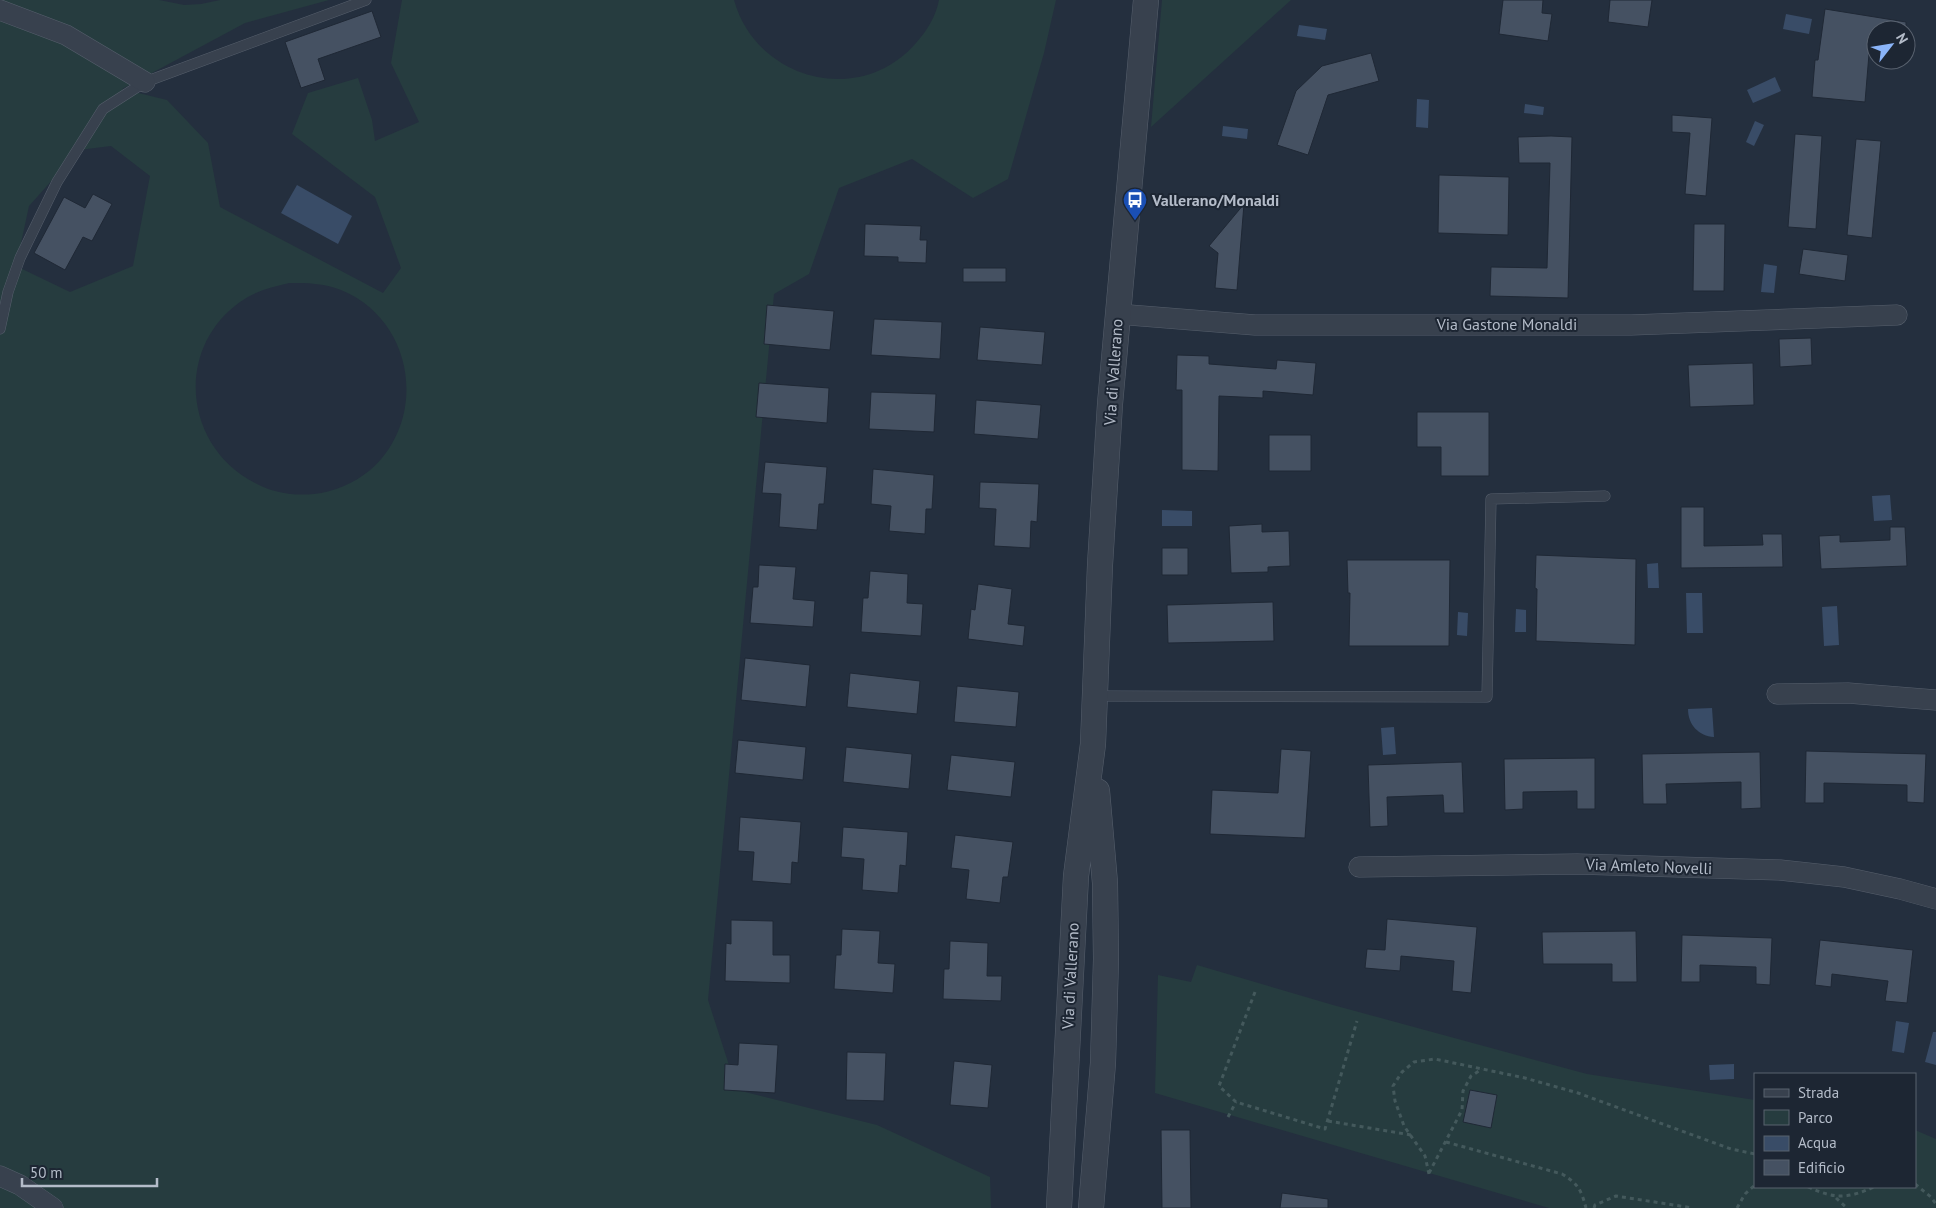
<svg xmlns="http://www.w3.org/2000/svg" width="1936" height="1208" font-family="'PT Sans',sans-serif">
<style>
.green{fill:#263c3f;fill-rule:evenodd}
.water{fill:#394c67}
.building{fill:#455162;stroke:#1f2835}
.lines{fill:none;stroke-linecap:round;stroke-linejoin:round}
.service-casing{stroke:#565f6c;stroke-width:11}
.minor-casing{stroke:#565f6c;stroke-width:21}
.tertiary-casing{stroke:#565f6c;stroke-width:26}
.path{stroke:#44595c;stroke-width:3;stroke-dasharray:4 4;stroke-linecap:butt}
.service{stroke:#38414e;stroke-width:10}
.minor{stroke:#38414e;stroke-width:20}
.tertiary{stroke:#38414e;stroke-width:25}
.labels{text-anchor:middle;stroke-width:4;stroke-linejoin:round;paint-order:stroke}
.poi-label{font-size:16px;font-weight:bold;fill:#b4bcc9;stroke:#1d2633;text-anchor:start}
.street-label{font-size:16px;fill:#b4bcc9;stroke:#1d2633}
</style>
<rect width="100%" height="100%" fill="#242f3e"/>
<!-- green -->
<path class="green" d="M0 0H159L184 5 201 4 220 0H329L245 23 122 89 167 100 208 143 220 207 383 293 401 268 375 197 292 134 308 93 358 78 372 120 375 141 419 122 391 63 402 0H734C756 80 860 108 916 43 927 31 936 16 939 0H1056L1044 53 1008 179 973 198 912 159 839 188 809 274 774 294 708 1000 737 1090 877 1125 990 1177 991 1208H0ZM111 146 150 176 133 266 70 292 16 266 29 206 79 150ZM289 283C307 283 324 283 341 290 415 320 429 420 369 471 354 483 334 492 314 494 294 496 273 493 255 483 184 447 174 349 240 302 255 291 272 287 289 283Z
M1162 0H1291L1151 127Z
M1197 965 1333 1005 1587 1074 1755 1100V1187H1915V1130L1936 1139V1208H1549L1155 1093 1158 975 1191 982Z"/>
<!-- water -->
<path class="water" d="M1786 14 1812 19 1809 34 1783 29Z
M1299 25 1327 29 1325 40 1297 36Z
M1775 77 1781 91 1753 103 1747 90Z
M1417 99 1429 100 1428 128 1416 127Z
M1525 104 1544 107 1543 115 1524 113Z
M1755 121 1764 125 1754 146 1746 142Z
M1223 126 1248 129 1247 139 1222 136Z
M297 185 352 216 338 244 281 213Z
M1764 264 1777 266 1774 293 1761 292Z
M1890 495 1892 520 1874 521 1872 496Z
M1162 510 1192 511V526H1162Z
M1658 563 1659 588H1648L1647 564Z
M1702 593 1703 633H1687L1686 593Z
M1837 606 1839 645 1824 646 1822 607Z
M1516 609 1526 610V632H1515Z
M1458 612 1468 613 1467 636 1457 635Z
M1712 708 1714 737C1699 736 1688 725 1688 709Z
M1394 727 1396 754 1383 755 1381 728Z
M1896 1021 1909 1023 1904 1053 1892 1051Z
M1933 1032H1936V1065L1925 1062Z
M1734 1064V1079L1710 1080 1709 1065Z"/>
<!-- building -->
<path class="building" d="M1503 0H1543L1542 13 1552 14 1548 41 1499 34Z
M1610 0H1652L1648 27 1608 22Z
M1825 9 1906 22V30H1876V43L1870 42 1865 102 1812 97 1815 60H1818Z
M372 11 381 37 318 59 325 80 301 88 285 42Z
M1371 53 1379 81 1328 95 1308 155 1277 145 1296 91 1322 66Z
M1672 115 1712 118 1706 196 1685 194 1690 133 1672 132Z
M1795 134 1822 136 1816 229 1788 227Z
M1551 136 1572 137 1568 298 1490 296 1491 267 1547 268 1550 163H1519L1518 137Z
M1856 139 1881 141 1872 238 1847 235Z
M1439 175 1509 177 1508 235 1438 233Z
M93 194 112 204 92 241 83 237 65 270 34 253 64 197 85 208Z
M1244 204 1237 290 1215 288 1218 253 1209 246Z
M865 224 921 226 920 240H927L926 263 898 262V257L864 256Z
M1694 224H1725L1724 291H1693Z
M1803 249 1848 255 1845 281 1799 274Z
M963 268H1006V282H963Z
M767 305 834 311 830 350 764 344Z
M874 319 942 322 940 359 871 355Z
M980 327 1045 332 1042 365 977 360Z
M1811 338 1812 365 1780 367 1779 339Z
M1177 355 1209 356V364L1276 369 1277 360 1316 363 1313 395 1263 391V398L1219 396 1218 471 1182 470V390H1176Z
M1753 363 1754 405 1690 407 1688 365Z
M759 383 829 388 827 423 756 417Z
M871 392 936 394 934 432 869 429Z
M976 400 1041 405 1038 439 974 434Z
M1417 412H1489V476H1441V447H1417Z
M1269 435H1311V471H1269Z
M765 462 827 467 824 504H819L817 530 779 527 781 494 762 493Z
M873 469 934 475 932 509H926L925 534 889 531 891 506 871 504Z
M980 482 1039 484 1037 522 1031 521 1030 548 994 546 996 509 979 508Z
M1681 507H1704V546L1763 545 1762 534H1782L1783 567 1681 568Z
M1262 524V532L1289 531 1290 566 1268 567V572L1231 573 1229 526Z
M1890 527H1905L1907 566 1821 569 1819 536 1840 535V542L1890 540Z
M1162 548H1188V575H1162Z
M1536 555 1636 559 1635 645 1536 641 1537 589 1535 588Z
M1347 560H1450L1449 646H1349L1350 593H1348Z
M759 565 796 567 793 599 815 601 813 627 750 623 753 587H758Z
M870 571 908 574 907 603 923 604 921 636 861 632 863 598H868Z
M978 584 1012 589 1008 624 1025 626 1023 646 968 639 971 609 975 610Z
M1273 602 1274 641 1168 643 1167 605Z
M745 658 810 665 806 707 741 700Z
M850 673 920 681 917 714 847 707Z
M957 686 1019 692 1016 727 954 722Z
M738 740 806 747 803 780 735 773Z
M846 747 912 754 909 789 843 782Z
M1281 749 1311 751 1305 838 1210 834 1212 790 1278 793Z
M1806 751 1926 754 1924 803 1907 802V785L1824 783V803H1805Z
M1760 752 1761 808 1741 809V782L1666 784 1667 804H1643L1642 754Z
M951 755 1015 762 1011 797 947 790Z
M1595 758V809H1577V791L1523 792V809L1505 810 1504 759Z
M1462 762 1464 813H1444L1443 795 1387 797 1388 826 1370 827 1368 765Z
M740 817 801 822 798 863 792 862 791 884 752 881 754 852 738 851Z
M843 827 908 832 906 866 900 865 898 893 862 890 864 859 841 857Z
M955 835 1013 842 1008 877H1003L1000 903 966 899 969 870 951 868Z
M1387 919 1477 927 1471 993 1452 991 1454 961 1401 956 1400 971 1365 968 1367 949 1385 950Z
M731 920 773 921V955H790V983L725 981 726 943 731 944Z
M842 929 880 931 878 963 895 964 893 993 834 989 836 955H841Z
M1636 931 1637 982H1612V964H1543L1542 932Z
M1682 935 1772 938 1770 985 1756 984V967L1700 965V982H1681Z
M1820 940 1913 950 1907 1003 1885 1001 1888 981 1832 974 1831 987 1815 985Z
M950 941 988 943 987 976H1002L1001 1001 943 999 944 969H949Z
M739 1043 778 1045 775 1093 724 1090 725 1064 738 1065Z
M847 1052 886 1053 884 1101 846 1100Z
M954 1061 992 1065 988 1108 950 1105Z
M1470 1090 1497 1095 1491 1128 1463 1122Z
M1161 1130H1190L1191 1208H1162Z
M1282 1193 1328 1199V1208H1280Z"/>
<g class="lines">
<defs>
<path id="service" d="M0 329 8 292 20 258 57 182 103 109 145 82 366 0
M1095 696 1487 697 1491 499 1605 496"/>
<path id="minor" d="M0 10 66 35 145 82
M1117 314 1255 325H1631L1897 315
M1777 694 1848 693 1936 700
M1359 867 1577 864 1780 870 1844 877 1900 889 1936 899
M0 1176 20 1185 53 1208"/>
<path id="tertiary" d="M1059 1208 1076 876 1093 744 1100 565 1110 404 1146 0
M1091 1208 1103 1063 1106 959 1105 883 1097 791"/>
</defs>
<!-- service casing -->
<use href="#service" class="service-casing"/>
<!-- minor casing -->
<use href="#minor" class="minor-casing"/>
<!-- tertiary casing -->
<use href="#tertiary" class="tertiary-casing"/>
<!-- path -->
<path class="path" d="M1255 992 1219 1086 1236 1102 1325 1129 1357 1021
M1228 1117 1236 1102
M1328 1121 1411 1135
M1446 1142 1562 1174C1578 1184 1581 1189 1586 1208
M1429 1173 1462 1110 1463 1091 1471 1076 1482 1069
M1429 1174 1425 1156 1404 1126 1395 1101 1393 1086 1402 1072 1414 1062 1435 1059 1525 1078 1578 1093 1731 1149 1755 1154
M1915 1184 1931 1197 1936 1204
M1808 1187C1835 1199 1847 1199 1874 1187
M1836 1198 1847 1208
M1594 1208 1595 1205 1616 1196 1693 1208
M1737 1208 1745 1194 1755 1185"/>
<!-- service -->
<use href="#service" class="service"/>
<!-- minor -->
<use href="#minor" class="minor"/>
<!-- tertiary -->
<use href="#tertiary" class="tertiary"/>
</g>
<!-- icons -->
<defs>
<symbol id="bus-pin" viewBox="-11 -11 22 30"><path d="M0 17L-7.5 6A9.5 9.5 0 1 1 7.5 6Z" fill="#1a4fb4" stroke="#1d2633"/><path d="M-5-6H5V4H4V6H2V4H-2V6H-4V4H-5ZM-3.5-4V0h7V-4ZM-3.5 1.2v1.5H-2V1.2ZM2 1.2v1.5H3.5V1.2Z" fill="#fff"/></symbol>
</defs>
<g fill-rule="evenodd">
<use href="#bus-pin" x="1121" y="186" width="28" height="38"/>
</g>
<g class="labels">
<!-- poi labels -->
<g class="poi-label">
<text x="1152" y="206">Vallerano/Monaldi</text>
</g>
<!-- street labels -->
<g class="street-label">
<text x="1507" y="330">Via Gastone Monaldi</text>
<text transform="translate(1113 372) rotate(-86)" y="6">Via di Vallerano</text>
<text transform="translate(1649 866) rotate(2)" y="6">Via Amleto Novelli</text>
<text transform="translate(1070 976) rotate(-87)" y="6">Via di Vallerano</text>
</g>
</g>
<!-- legend -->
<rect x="1754" y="1073" width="162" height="115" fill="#1d2633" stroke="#59626f"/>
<rect x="1764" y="1089" width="25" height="8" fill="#38414e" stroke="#59626f"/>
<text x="1798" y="1098" font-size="15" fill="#b4bcc9">Strada</text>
<rect x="1764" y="1110" width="25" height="15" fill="#263c3f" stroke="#59626f"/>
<text x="1798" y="1123" font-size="15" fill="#b4bcc9">Parco</text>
<rect x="1764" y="1136" width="25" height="15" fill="#394c67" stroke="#59626f"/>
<text x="1798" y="1148" font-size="15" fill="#b4bcc9">Acqua</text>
<rect x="1764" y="1160" width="25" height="15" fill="#455162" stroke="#59626f"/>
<text x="1798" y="1173" font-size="15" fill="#b4bcc9">Edificio</text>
<!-- north arrow -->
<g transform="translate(1891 45) rotate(59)"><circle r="24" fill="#1d2633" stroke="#59626f"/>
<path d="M0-4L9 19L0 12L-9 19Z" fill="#8ab4f8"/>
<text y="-8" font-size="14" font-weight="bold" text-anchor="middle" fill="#b4bcc9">N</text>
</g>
<!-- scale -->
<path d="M22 1178v8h135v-8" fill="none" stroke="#b4bcc9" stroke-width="2.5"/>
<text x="30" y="1178" font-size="15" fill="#b4bcc9" stroke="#1d2633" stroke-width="4" paint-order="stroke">50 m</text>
</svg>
